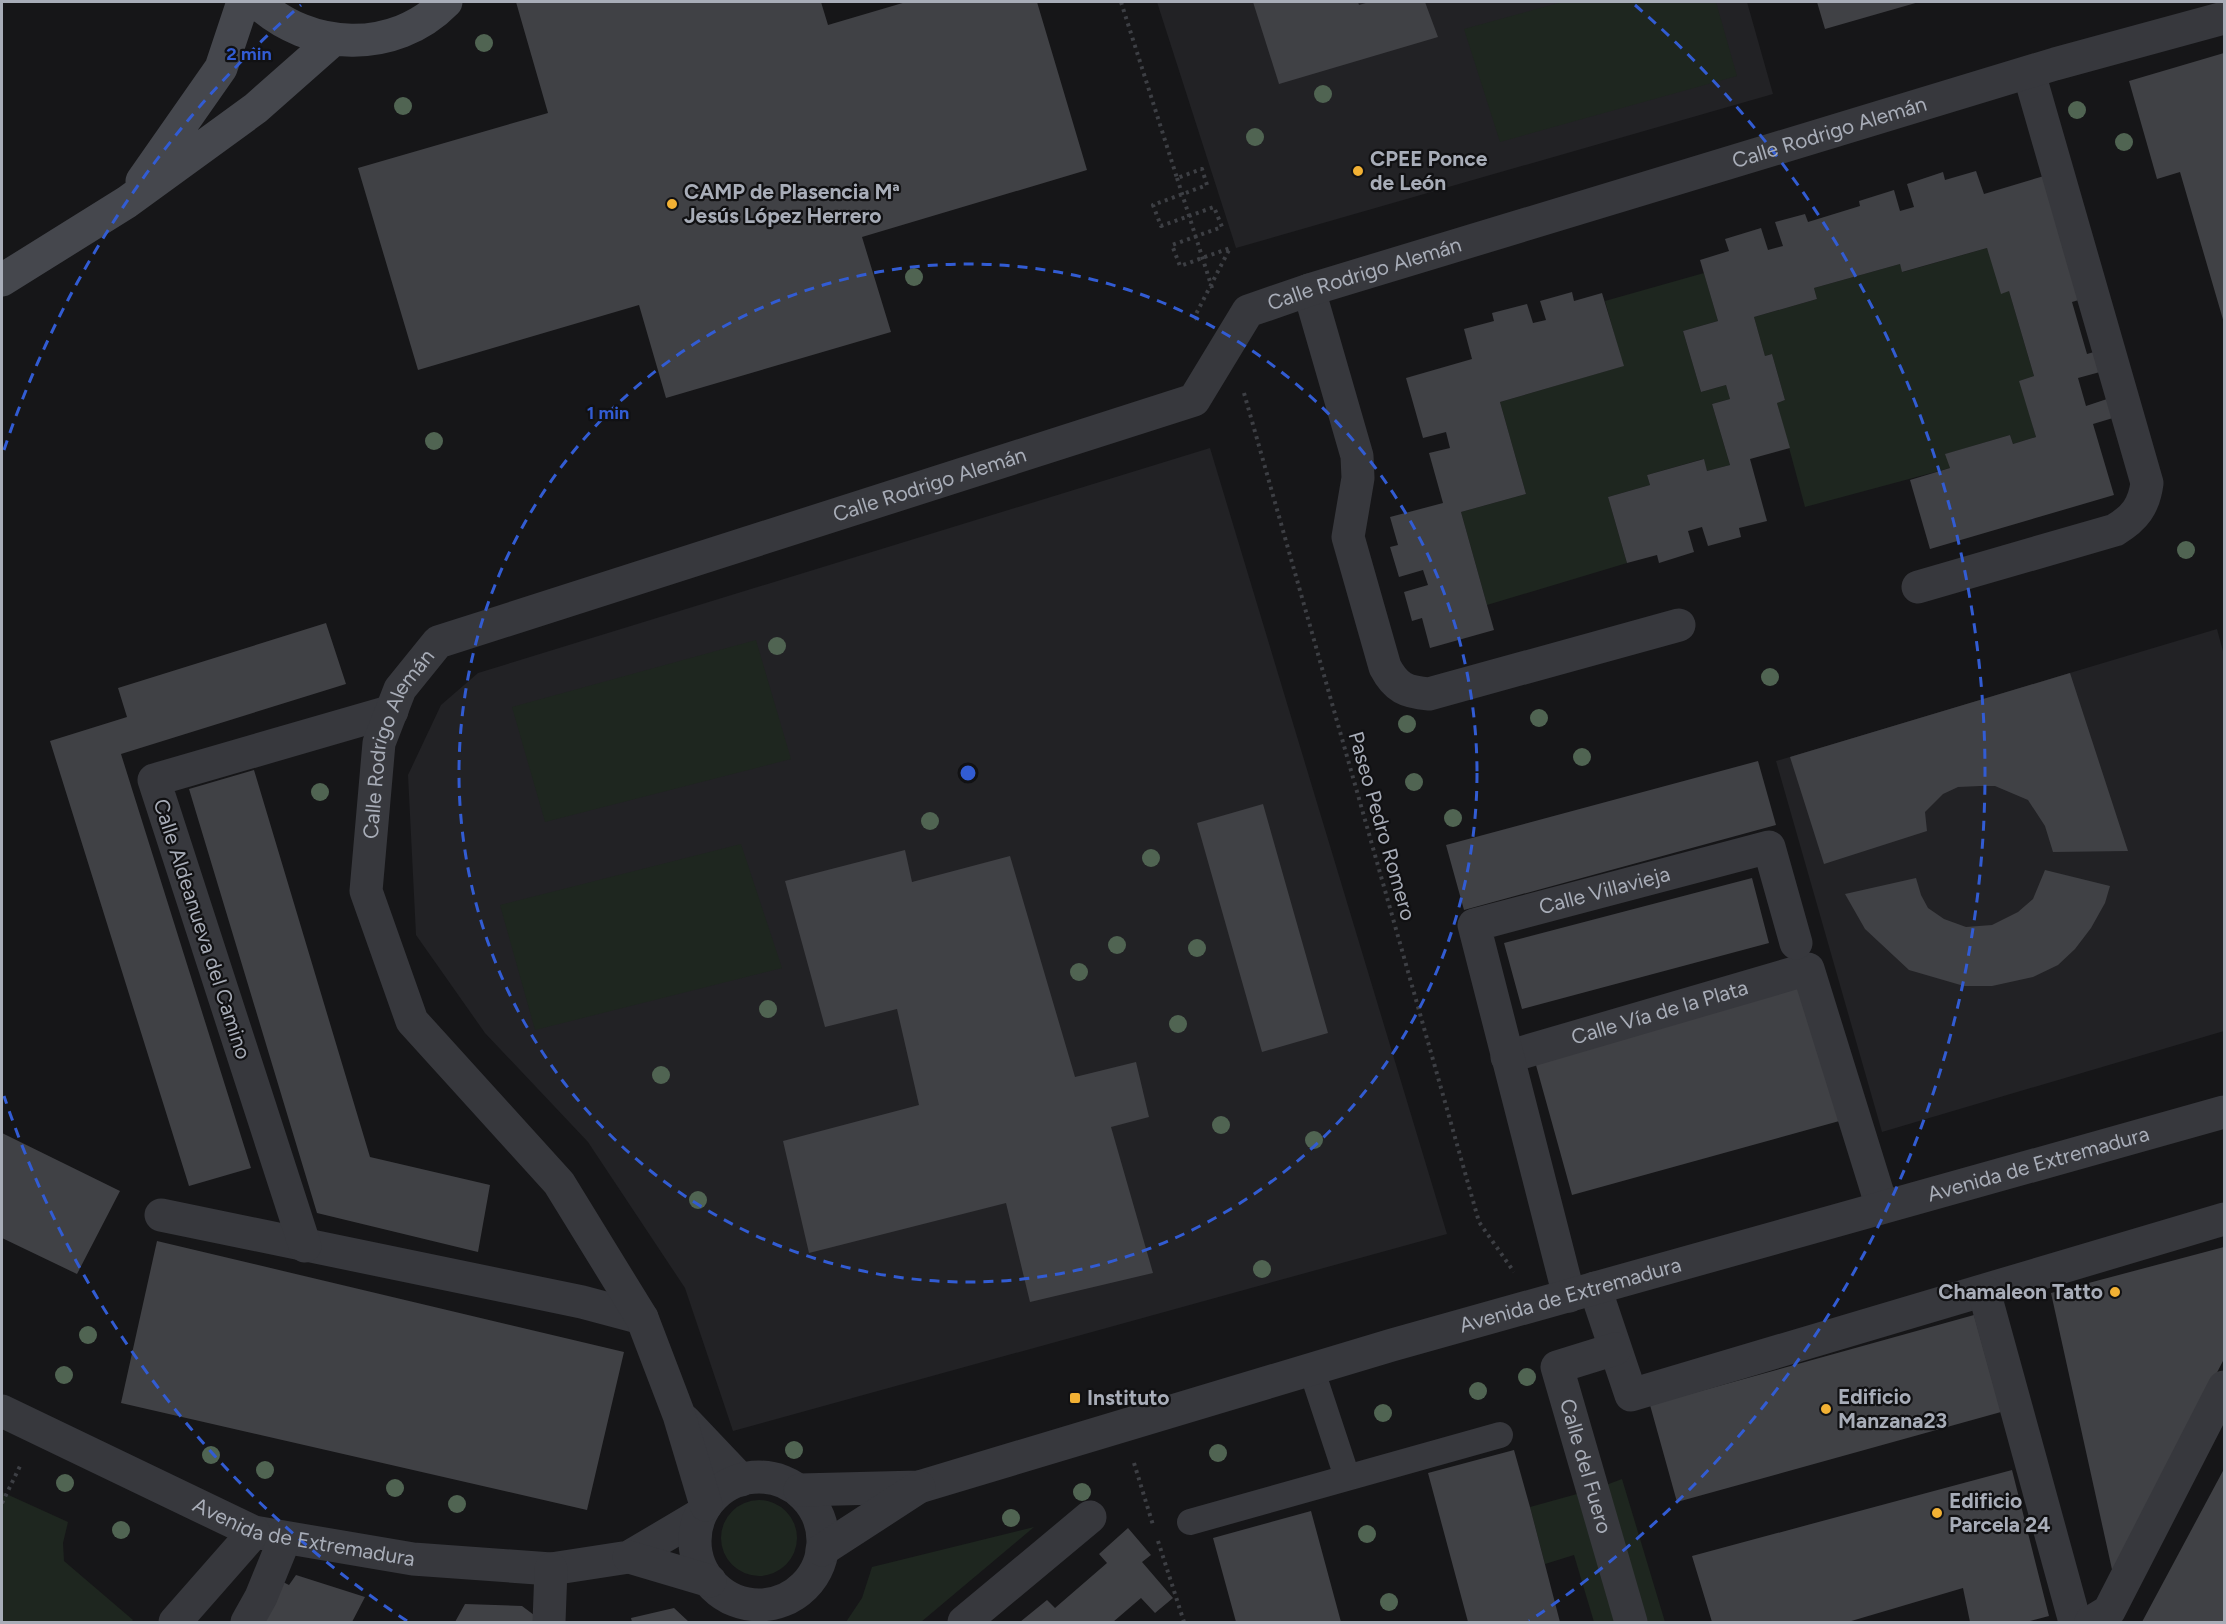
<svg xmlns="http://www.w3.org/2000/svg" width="2226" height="1624" font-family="Figtree,sans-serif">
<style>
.built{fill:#222225}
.green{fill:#1e261f}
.building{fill:#404145}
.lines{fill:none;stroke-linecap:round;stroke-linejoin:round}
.path{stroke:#3d3f44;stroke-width:4;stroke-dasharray:3 4.5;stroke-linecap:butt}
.lane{stroke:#37383d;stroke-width:26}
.street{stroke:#37383d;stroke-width:33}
.secondary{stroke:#45474d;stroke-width:33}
.tree{fill:#506452}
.ring{fill:none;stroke:#325cd3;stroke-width:3;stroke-dasharray:10 8}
.poi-dot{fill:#f2b134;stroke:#111113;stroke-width:2}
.labels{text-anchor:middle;stroke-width:4.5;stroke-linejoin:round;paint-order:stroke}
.street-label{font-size:21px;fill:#a8adb8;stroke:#111113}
.poi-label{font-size:21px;font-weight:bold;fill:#a8adb8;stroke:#111113;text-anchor:start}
.centre{fill:#325cd3;stroke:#111113;stroke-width:3}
.ring-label{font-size:18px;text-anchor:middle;font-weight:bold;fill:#325cd3;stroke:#111113;stroke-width:4.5;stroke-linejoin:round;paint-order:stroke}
</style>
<rect width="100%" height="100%" fill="#161618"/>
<!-- built -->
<path class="built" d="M1157 2H1747L1773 94 1236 248Z
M1210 448 1447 1234 733 1431 685 1288 588 1142 485 1033 416 935 408 775 441 705 478 673Z
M2217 629 2224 655V1031L1882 1132 1776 761Z"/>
<!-- green -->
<path class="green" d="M1562 2H1716L1737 76 1500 142 1464 29Z
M1987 248 2009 291 2034 376 2020 381 2036 437 2013 444 2010 435 1946 454 1950 468 1805 507 1777 403 1785 400 1772 354 1765 356 1754 317 1817 299 1814 288 1900 264 1903 272Z
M1704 273 1718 321 1683 331 1701 392 1726 385 1730 399 1712 404 1730 465 1707 471 1703 459 1647 475 1650 485 1608 497 1627 563 1487 605 1461 512 1526 494 1500 402 1623 366 1605 301Z
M756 640 791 759 545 822 512 707Z
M741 844 782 968 535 1030 500 905Z
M1622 1479 1665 1622H1639L1598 1488Z
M2 1492 68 1522 63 1543 64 1561 133 1620 131 1622H2Z
M1577 1494 1616 1622H1594L1574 1555 1545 1564 1530 1507Z
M721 1538a38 38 0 1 1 76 0a38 38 0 1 1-76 0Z
M1034 1527 921 1622H846L862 1598 872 1567Z"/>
<!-- building -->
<path class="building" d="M516 2H821L828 25 906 2H1037L1087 170 862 237 891 332 666 398 639 305 418 370 358 168 548 113Z
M1253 2H1358L1359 5 1369 2H1425L1438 37 1279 84Z
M1817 2H1919L1825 29Z
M2224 53V323L2180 172 2157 179 2129 81Z
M1976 171 1984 194 2044 176 2082 299 2072 302 2087 354 2094 352 2100 372 2078 378 2086 406 2107 399 2113 418 2093 424 2114 495 1930 549 1910 480 1950 468 1945 454 2010 435 2013 444 2036 437 2019 381 2034 376 2009 291 2001 294 1987 248 1902 272 1900 264 1814 288 1817 299 1754 317 1765 356 1772 354 1785 400 1777 403 1790 448 1750 459 1767 521 1739 528 1741 537 1708 546 1702 527 1688 531 1694 552 1659 563 1657 555 1627 563 1608 497 1650 485 1647 475 1704 459 1707 471 1730 465 1712 404 1730 399 1726 385 1701 392 1683 331 1718 321 1700 260 1729 251 1725 239 1761 228 1768 250 1783 246 1775 222 1805 214 1808 222 1860 206 1859 201 1894 190 1900 211 1914 207 1907 184 1943 172 1945 180Z
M1572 292 1574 301 1602 293 1624 366 1500 402 1526 494 1461 512 1494 630 1430 648 1422 618 1412 621 1404 592 1428 585 1423 570 1399 577 1390 547 1398 545 1390 517 1443 503 1429 453 1450 448 1446 432 1423 438 1406 378 1472 359 1464 329 1494 321 1492 313 1527 304 1533 323 1546 320 1540 301Z
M326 623 346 684 121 754 251 1168 189 1186 50 741 127 717 118 688Z
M2070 673 2128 851 2053 852 2045 826 2028 800 1995 786H1980L1958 787 1943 794 1925 812 1927 831 1824 864 1790 757Z
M1758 761 1776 825 1464 910 1446 845Z
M254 770 370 1157 490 1185 478 1252 317 1213 189 789Z
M1263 804 1328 1033 1262 1052 1197 823Z
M905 850 912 882 1010 856 1075 1077 1136 1062 1149 1117 1111 1127 1153 1273 1030 1302 1006 1203 809 1253 783 1141 919 1105 897 1009 825 1027 785 881Z
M2045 870 2110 886 2105 903 2091 928 2075 949 2058 965 2033 977 1992 986H1964L1909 970 1865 929 1845 894 1916 878 1921 895 1928 908 1944 919 1966 927 1992 925 2018 912 2033 899Z
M1752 878 1769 943 1522 1009 1504 943Z
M1805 983 1843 1120 1572 1195 1534 1058Z
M2 1133 120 1191 77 1274 2 1238Z
M157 1241 624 1352 587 1510 121 1403Z
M2224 1247V1359L2113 1574 2051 1293Z
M1974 1315 2001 1412 1677 1502 1650 1405Z
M1514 1450 1530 1507 1560 1622H1468L1428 1473Z
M2224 1469V1622H2142Z
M2012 1470 2049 1616 2026 1622H1970L1963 1588 1848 1622H1712L1692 1556Z
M1311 1511 1341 1622H1236L1213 1538Z
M1128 1528 1151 1555 1142 1562 1173 1598 1155 1613 1141 1598 1113 1622H1020L1047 1600 1055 1608 1107 1563 1099 1554Z
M296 1575 365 1597 352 1622H262L283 1582 289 1585Z
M465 1604 522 1606 534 1615 536 1622H455Z
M674 1608 689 1622H632L631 1618Z"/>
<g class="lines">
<!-- path -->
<path class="path" d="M1121 2 1177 178 1202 169 1207 185 1153 205 1161 226 1214 207 1222 227 1172 245 1180 266 1230 248 1195 316 1197 320
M1177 178 1213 291
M1244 393 1479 1222 1514 1272
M1134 1463 1153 1525
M2 1503 21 1464
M1158 1541 1184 1622"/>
<!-- lane -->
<path class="lane" d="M1312 1371 1347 1477
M1190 1522 1500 1435"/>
<!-- street -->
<g class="street">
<path d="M1309 290 1357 456 1358 478 1348 537 1385 667C1396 688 1406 692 1429 694L1679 625"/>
<path d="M1918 587 2115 530C2135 518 2144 506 2147 483L2029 73"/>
<path id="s1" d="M1507 1057 1808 969 1882 1207"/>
<path d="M161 1215 582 1302 642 1318"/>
<path d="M305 1246 154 780 392 711"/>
<path d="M1595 1288 1631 1395 2224 1219"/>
<path d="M1984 1291 2075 1622"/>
<path id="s2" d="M1569 1296 1474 925 1769 847 1796 943"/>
<path id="s3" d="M1615 1349 1557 1367 1631 1622"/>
<path id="s4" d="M2 1411 254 1532 413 1559 551 1569 629 1557 700 1515"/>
<path d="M685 1421 741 1480"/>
<circle cx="759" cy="1541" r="64"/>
<path id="s5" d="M800 1490 919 1487 1392 1345 2224 1112"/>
<path id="s6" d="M706 1505 679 1415 642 1318 559 1183 412 1021 366 891 379 743 400 689 438 642 1194 400 1248 311 1309 290 2055 64 2224 18"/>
<path d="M822 1550 919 1487"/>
<path d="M629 1557 710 1581"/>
<path d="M175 1622 254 1532"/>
<path d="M247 1622 261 1597 285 1538"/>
<path d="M549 1622 551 1569"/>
<path d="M964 1622 1090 1517"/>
<path d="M2091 1622 2109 1611 2224 1387"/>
</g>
<!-- secondary -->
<path class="secondary" d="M257 2C309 51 394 55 446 2
M142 181 221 68 243 2
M2 280 127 202 256 108 333 40"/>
</g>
<!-- trees -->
<g class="tree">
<circle cx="484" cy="43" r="9"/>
<circle cx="1323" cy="94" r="9"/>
<circle cx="403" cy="106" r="9"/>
<circle cx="2077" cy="110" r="9"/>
<circle cx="1255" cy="137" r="9"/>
<circle cx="2124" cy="142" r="9"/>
<circle cx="914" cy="277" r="9"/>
<circle cx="434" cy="441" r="9"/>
<circle cx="2186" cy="550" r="9"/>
<circle cx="777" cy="646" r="9"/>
<circle cx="1770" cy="677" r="9"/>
<circle cx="1539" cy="718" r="9"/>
<circle cx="1407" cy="724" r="9"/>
<circle cx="1582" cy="757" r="9"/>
<circle cx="1414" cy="782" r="9"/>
<circle cx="320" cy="792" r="9"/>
<circle cx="1453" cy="818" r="9"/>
<circle cx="930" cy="821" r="9"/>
<circle cx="1151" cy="858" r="9"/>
<circle cx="1117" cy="945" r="9"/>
<circle cx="1197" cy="948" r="9"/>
<circle cx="1079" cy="972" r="9"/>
<circle cx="768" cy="1009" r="9"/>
<circle cx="1178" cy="1024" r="9"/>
<circle cx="661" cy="1075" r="9"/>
<circle cx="1221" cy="1125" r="9"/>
<circle cx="1314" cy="1140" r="9"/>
<circle cx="698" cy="1200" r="9"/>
<circle cx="1262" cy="1269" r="9"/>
<circle cx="88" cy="1335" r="9"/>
<circle cx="64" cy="1375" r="9"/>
<circle cx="1527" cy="1377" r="9"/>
<circle cx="1478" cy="1391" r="9"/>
<circle cx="1383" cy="1413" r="9"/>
<circle cx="794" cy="1450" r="9"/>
<circle cx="1218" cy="1453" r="9"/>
<circle cx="211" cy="1455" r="9"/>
<circle cx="265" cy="1470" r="9"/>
<circle cx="65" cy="1483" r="9"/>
<circle cx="395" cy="1488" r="9"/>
<circle cx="1082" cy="1492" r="9"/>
<circle cx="457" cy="1504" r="9"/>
<circle cx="1011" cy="1518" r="9"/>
<circle cx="121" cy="1530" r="9"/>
<circle cx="1367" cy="1534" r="9"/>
<circle cx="1389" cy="1602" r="9"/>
</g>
<!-- distance rings -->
<g class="ring">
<circle cx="968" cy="773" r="509"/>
<path d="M407 1621A1017 1017 0 0 1 4 1096M4 450A1017 1017 0 0 1 301 5M1635 5A1017 1017 0 0 1 1529 1621"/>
</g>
<!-- markers -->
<g class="poi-dot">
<circle cx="1358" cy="171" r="6"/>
<circle cx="672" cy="204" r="6"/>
<circle cx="2115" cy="1292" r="6"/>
<rect x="1069" y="1392" width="12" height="12" rx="3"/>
<circle cx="1826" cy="1409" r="6"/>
<circle cx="1937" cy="1513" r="6"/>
</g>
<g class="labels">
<!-- street labels -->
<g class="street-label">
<text dy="7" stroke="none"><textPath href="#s6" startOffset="2486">Calle Rodrigo Alemán</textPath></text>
<text dy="7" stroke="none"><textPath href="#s6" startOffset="2000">Calle Rodrigo Alemán</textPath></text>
<text dy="7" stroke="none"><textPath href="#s6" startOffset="1496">Calle Rodrigo Alemán</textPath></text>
<text dy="7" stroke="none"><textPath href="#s6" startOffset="866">Calle Rodrigo Alemán</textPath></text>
<text transform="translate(1382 826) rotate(74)" y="7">Paseo Pedro Romero</text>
<text dy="7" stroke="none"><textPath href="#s2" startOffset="518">Calle Villavieja</textPath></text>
<text transform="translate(202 929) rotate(72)" y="7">Calle Aldeanueva del Camino</text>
<text dy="7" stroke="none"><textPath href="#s1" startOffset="159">Calle Vía de la Plata</textPath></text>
<text dy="7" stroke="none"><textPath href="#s5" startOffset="1284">Avenida de Extremadura</textPath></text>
<text dy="7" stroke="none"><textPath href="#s5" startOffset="798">Avenida de Extremadura</textPath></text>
<text dy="7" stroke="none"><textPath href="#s3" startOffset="164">Calle del Fuero</textPath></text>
<text dy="7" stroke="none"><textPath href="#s4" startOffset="328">Avenida de Extremadura</textPath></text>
</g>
<!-- poi labels -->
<g class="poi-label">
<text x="1370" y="166">CPEE Ponce<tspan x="1370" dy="24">de León</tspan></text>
<text x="684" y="199">CAMP de Plasencia Mª<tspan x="684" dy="24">Jesús López Herrero</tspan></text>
<text x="2103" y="1299" text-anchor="end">Chamaleon Tatto</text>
<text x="1838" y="1404">Edificio<tspan x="1838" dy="24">Manzana23</tspan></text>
<text x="1087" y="1405">Instituto</text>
<text x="1949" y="1508">Edificio<tspan x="1949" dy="24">Parcela 24</tspan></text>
</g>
</g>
<circle cx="968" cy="773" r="9" class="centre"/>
<g class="ring-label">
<text x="249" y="60">2 min</text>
<text x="608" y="419">1 min</text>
</g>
<!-- border -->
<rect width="2226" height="1624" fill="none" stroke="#a8adb8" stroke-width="6"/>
</svg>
